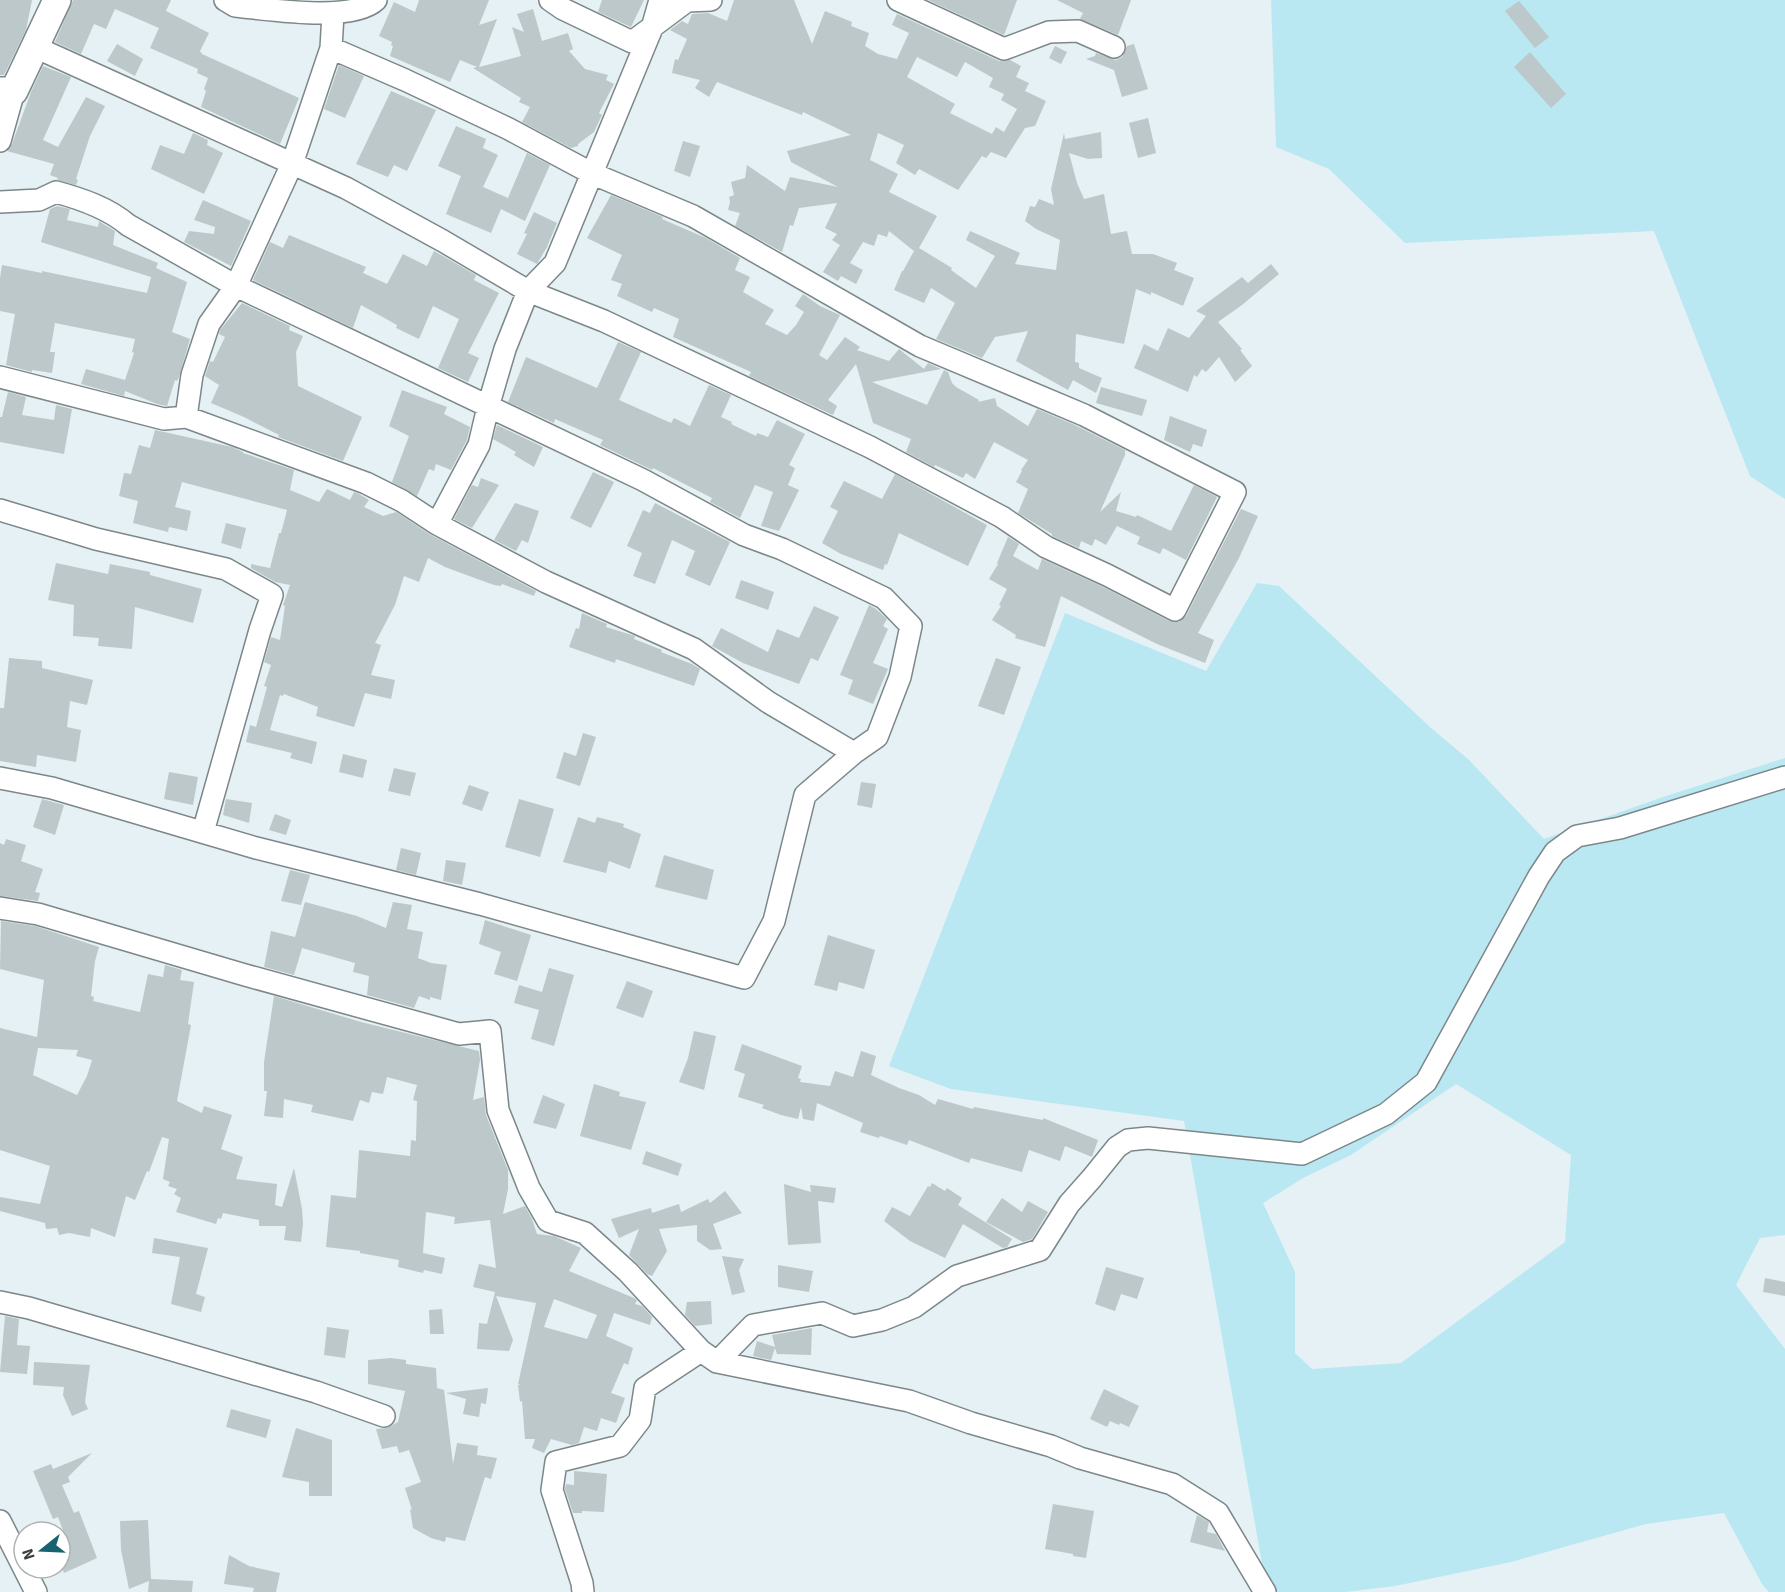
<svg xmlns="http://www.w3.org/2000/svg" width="1785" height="1592" font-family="'Source Sans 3',sans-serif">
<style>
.green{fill:#b9e8f2;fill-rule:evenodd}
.building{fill:#bcc8ca;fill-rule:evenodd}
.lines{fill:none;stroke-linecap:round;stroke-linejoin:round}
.minor-casing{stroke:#7c878a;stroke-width:24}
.major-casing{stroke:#7c878a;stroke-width:30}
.minor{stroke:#fff;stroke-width:21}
.major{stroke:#fff;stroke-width:27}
</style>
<rect width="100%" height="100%" fill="#e5f1f4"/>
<!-- green -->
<path class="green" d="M1271 0H1785V499L1750 476 1654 231 1405 243 1329 169 1276 147Z
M1257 583 1279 586 1431 728 1468 759 1544 839 1663 797 1785 758V1235L1760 1238 1736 1285 1785 1349V1592H1769L1762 1584 1724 1513 1646 1524 1511 1562 1395 1586 1345 1592H1267L1184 1121 951 1089 889 1066 1065 613 1206 671ZM1456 1084 1571 1155 1565 1242 1401 1363 1312 1369 1295 1353V1272L1263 1203 1303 1178 1351 1155Z"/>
<!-- building -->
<path class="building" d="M0 0H32L26 30 4 75H0Z
M73 0H171L166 11 209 33 200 51 202 54 299 98 280 144 201 107 206 91 204 89 208 78 197 73 198 69 150 48 159 28 115 9 106 29 94 24 81 54 55 42Z
M419 0H489L479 25 497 19 479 67 521 56 512 27 524 32 517 14 533 9 542 41 568 33 573 49 569 51 585 69 608 75 606 80 614 84 599 113 602 115 594 132 578 144V146L571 148 522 122 530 107 519 102 521 98 473 68 477 67 460 60 450 82 390 56 393 46 391 45 392 42 379 36 394 2 415 12Z
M602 0H644L631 27 598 12Z
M734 0H794L812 44 825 11 852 22 851 26 869 33 865 46 878 54 897 59 909 33 892 25 897 14 999 61 1010 60 1021 66 1016 77 1029 83 1025 91 1046 101 1035 126 1025 128 1006 158 991 152 986 158 982 156 958 190 919 169 915 175 896 163 904 145 878 133 870 160 898 174 889 192 937 216 919 248 952 268 951 270 976 288 995 256 966 240 970 231 1020 253 1015 264 1056 270 1060 240 1036 229 1025 221 1030 206 1035 207 1039 199 1054 205 1051 189 1064 133 1065 139 1101 132 1102 158 1088 159 1069 153 1077 183 1084 199 1104 194 1111 234 1127 231 1132 254H1153L1177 263 1174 270 1194 278 1183 306 1151 292V295L1136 289 1124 344 1076 334 1075 362 1079 363V368L1102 378 1096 393 1073 380 1068 390 1016 361 1028 331 995 337 982 358 936 339 955 303 931 288 924 303 894 290 902 271H903L914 251 889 231 887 237 878 234 874 246 863 242 850 263 863 270 856 284 841 276 838 281 823 272 840 245 832 240 837 234 825 228 837 203 799 208 793 226 790 225 782 252 735 226 740 213 728 210 730 202 729 197 734 195 731 182 745 178 747 165 785 191 790 177 838 187 791 162 787 151 851 135 803 112 802 115 717 82 709 97 695 88 700 80 672 73 675 59 678 60 687 39 670 30 682 21 688 24 692 14 708 13 727 21ZM917 57 957 77 965 62 993 78 989 87 1004 94 1001 100 1017 109 1004 132 996 127 992 134 950 113 955 104 907 77Z
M928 0H1017L1004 35Z
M1057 0H1131L1118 35 1080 19 1083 13Z
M1519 1 1549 37 1535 48 1505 11Z
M117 44 143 59 135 76 107 61Z
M1134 44 1148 89 1122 97 1114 70 1086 59 1095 56 1096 53 1116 60 1122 57 1127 46Z
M1055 46 1067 52 1061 64 1049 58Z
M1530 52 1566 94 1551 108 1514 67Z
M339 65 364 76 345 118 324 109Z
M43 66 71 77 43 140 58 147 86 97 105 106 90 136 76 179 78 180 76 185 57 180 58 178 50 175 54 164 7 151 12 144 31 92Z
M391 91 436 110 407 171 394 165 388 177 356 164Z
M1148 118 1156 153 1138 158 1129 123Z
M456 126 486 139 483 148 498 155 483 187 508 198 527 153 550 165 525 221 501 209 491 233 446 214 461 176 438 166Z
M193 133 208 140 207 145 223 153 204 194 151 169 160 145 184 154Z
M683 141 700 146 690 177 674 171Z
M611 195 663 217 662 219 706 238 740 258 735 270 750 277 743 292 774 310 765 324 787 335 796 325 804 312 795 306 803 294 820 306 840 315 819 355 827 360 845 337 860 347 857 350 889 361 899 349 924 369 928 363 941 369 872 382 927 405 944 370 948 372 952 383 956 387 979 400 978 402 995 398 997 406 1028 426 1037 409 1075 425 1125 450V455L1100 512 1121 492 1116 511 1136 517 1137 515 1171 531 1194 485 1217 497 1186 560 1163 548 1160 554 1137 544 1140 537 1117 526 1106 545 1095 539 1092 546 1081 541 1079 548 1052 536V534L1018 513 1028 489 1016 482 1022 471 1021 470 1028 460 994 442 975 479 966 473 963 478 935 465 934 467 906 452 911 439 873 423 856 364 828 400 837 406 833 415 749 376 751 372 673 337 679 319 654 308 652 312 617 296 622 284 611 280 622 255 587 238Z
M203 200 251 221 231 266 184 242 189 231 214 234 215 227 194 220Z
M57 206 70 209 67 220 98 227 99 221 105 225 115 231 113 245 158 263 156 268 187 282 172 332 190 339 179 377 177 381 175 380 167 406 157 404 125 391 124 396 81 384 86 369 125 380 134 353 132 352 135 339 55 323 50 352H55L52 373 32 370V372L6 365 15 314 0 311V278L2 265 42 273V271L147 293 151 277 41 242 50 209Z
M534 212 557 223 547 247 537 264 517 254 527 234 524 233Z
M289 235 366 267 363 273 387 284 403 254 427 266 434 251 476 275 474 280 499 293 468 353 479 358 468 382 438 368 459 319 433 306 419 339 396 328 397 325 361 305 353 328 253 280 270 242 283 248Z
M1271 264 1279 274 1242 305 1218 322 1242 349 1240 350 1252 366 1235 382 1219 357 1206 372 1202 369 1197 377 1194 375 1188 392 1134 368 1144 344 1158 351 1168 328 1189 338 1206 316 1196 311 1242 277 1248 283Z
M242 303 290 326 289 330 303 336 296 352 298 386 362 417 343 461 278 437 279 435 244 417 211 403 219 385 205 376 210 361 213 362 225 337 219 334 220 330Z
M618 342 641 352 619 400 671 423 674 418 690 426 709 385 731 395 721 417 732 422 731 424 756 436 757 433 768 437 777 420 805 434 789 465 795 468 788 485 799 490 779 531 761 526 773 492 755 485 740 518 710 502 712 498 653 468 652 470 600 445 603 440 555 419 554 423 508 402 526 357 597 388Z
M1101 387 1147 400 1142 416 1096 403Z
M402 390 447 407 444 414 470 427 467 440 451 470 436 464 434 471 429 469 417 496 392 482 409 436 389 426Z
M8 392 26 397 22 415 54 420 56 405 72 409 64 454 0 442V417H2Z
M1170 416 1207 430 1202 447 1193 444 1190 452 1164 440Z
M497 425 543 447 534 467 514 455 516 452 493 439Z
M155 430 232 447 243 452V453L294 470 290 490 319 502 327 489 350 500 354 492 359 494 369 500 364 507 383 516 396 512 431 535 536 591 534 596 502 584 501 586 494 585 480 580 445 567 428 558 419 582 404 576 395 605 375 643 381 645 371 675 395 680 391 699 365 693 354 727 316 716 318 707 284 694 283 696 280 695 270 730 317 742 312 764 290 758 292 753 246 742 250 725 256 727 267 687 264 686 271 665 264 662 271 637 280 640 285 606 283 605 290 585 275 582 251 568V564L270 568 279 533H281L287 510 182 482 175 507 191 511 187 531 169 527 168 532 133 523 138 501 119 496 124 473 131 474 139 445 150 448Z
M593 472 614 482 591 528 570 518Z
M895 474 987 525 968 566 899 533 887 565 885 564 883 570 841 554 822 543 838 511 830 507 844 481 882 499Z
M481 478 499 485 472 528 454 519 472 485 478 487Z
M515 503 539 511 528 543 522 540 516 551 494 540Z
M655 503 730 542 710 586 685 575 695 551 672 540 655 584 633 576 642 553 627 546 643 510 650 513Z
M1241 509 1258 516 1239 558 1198 633 1214 640 1205 663 1157 644 1061 596 1045 647 1015 638 1016 635 992 620 1001 606 999 605 1007 589 989 579 998 564 997 563 1008 537 1019 544 1013 556 1038 570 1042 559 1101 586 1169 621 1179 622 1186 616Z
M226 523 246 528 241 549 221 543Z
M56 563 108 574 110 564 150 572V575L202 589 193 623 135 607 132 649 98 646 99 638 73 636 74 605 48 600Z
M741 580 774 592 768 610 735 598Z
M869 605 876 609 887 619 883 626 888 629 873 663 888 669 873 704 848 694 853 680 840 675Z
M814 606 839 617 818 661 811 658 799 684 743 663 712 646 721 628 768 652 777 629 799 638Z
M582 613 607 624 606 627 635 636 634 639 662 650 661 652 692 664 700 669 694 686 616 659 615 663 569 647 576 628 579 629Z
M9 658 42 661V668L93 680 87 705 70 701 67 727 81 730 76 762 37 755 36 767 0 761V708H4Z
M996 658 1021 667 1004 715 978 706Z
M583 733 596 737 580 786 556 778 564 752 576 756Z
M343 754 367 760 363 778 339 772Z
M394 768 416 773 410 796 388 791Z
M169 772 198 777 193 805 164 799Z
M861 782 876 784 872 808 857 805Z
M469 785 489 792 482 811 462 804Z
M42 799 64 805 55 835 33 827Z
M226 799 252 803 249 823 223 815Z
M519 799 554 809 540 857 505 847Z
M275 814 291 820 286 835 269 830Z
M578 817 595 823 597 817 624 824 623 827 641 834 630 869 609 861 606 873 563 862Z
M6 839 26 845 21 861 43 869 35 892 40 893 38 901 0 896V843L4 845Z
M401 848 421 853 416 875 396 870Z
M664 855 714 870 707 900 655 887Z
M446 860 466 863 462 885 443 881Z
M290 870 310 875 301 905 281 901Z
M305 902 357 916 386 928 393 902 412 905 407 929 423 932 418 958 431 963 447 965 441 1000 430 997V1000L419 996 414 1008 367 995 369 976 353 972 355 963 302 948 294 975 264 967 271 931 295 937Z
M485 920 531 935 517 981 494 974 501 952 479 944Z
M1 921 35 926 99 947 95 961 91 996 94 997 93 1001 140 1012 148 974 163 977 165 965 182 970 180 980 194 982 188 1024 191 1025 177 1101 202 1113 204 1106 232 1115 221 1149 243 1157 236 1179 277 1184 275 1205 282 1207 294 1168 302 1209 303 1224 301 1242 284 1240 286 1226H259V1220L223 1213 221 1219 218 1218 216 1224 176 1212 181 1198 174 1194 177 1189 168 1186 170 1182 163 1179 169 1139 162 1137 149 1172 147 1171 135 1200 126 1196 115 1237 91 1228 90 1237 69 1233 59 1235 57 1228 46 1229 45 1223 0 1211V1197L40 1204 50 1166 0 1150V1028L37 1037 44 980 0 969ZM38 1048 78 1050 76 1056 92 1060 87 1076 77 1095 33 1075Z
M828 935 875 950 864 989 839 982 837 991 814 985Z
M549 968 574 975 554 1046 531 1039 539 1010 514 1003 519 985 542 992Z
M627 981 653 991 643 1018 616 1008Z
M274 996 361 1022 479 1051 480 1060 473 1100 484 1097 486 1115 508 1170V1189L503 1214 525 1206 532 1219 537 1234 554 1236 581 1248 569 1271 634 1298 637 1300 635 1304 642 1306 652 1317 650 1325 614 1313 606 1336 633 1348 628 1365 624 1363 611 1393 625 1398 616 1423 601 1418 597 1431 584 1427 579 1443 572 1445 551 1439 544 1453 532 1448 535 1439H525L522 1401 520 1402 518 1385H521L518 1384 536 1303 496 1296 513 1340 509 1351 477 1349 479 1323 487 1324 495 1292 473 1287 479 1264 496 1268 490 1220 454 1224 455 1217 426 1212 423 1253 445 1258 442 1274 424 1270 423 1273 398 1267 399 1260 360 1253V1251L326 1247 331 1195 356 1198 359 1150 410 1156 411 1140 416 1141 417 1101 413 1100 417 1085 387 1077 383 1094 372 1092 369 1103 360 1100 353 1121 311 1112 313 1105 284 1099 283 1118 264 1116 267 1091H264V1062ZM554 1299 597 1315 587 1339 544 1327Z
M694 1031 716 1036 704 1090 679 1082 688 1058Z
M742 1044 802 1066 798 1078 801 1079 800 1082 830 1086 835 1071 853 1077 861 1051 876 1056 871 1075 899 1088 919 1095 935 1105 938 1099 973 1109 974 1107 1043 1120V1118L1098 1140 1092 1157 1065 1146 1060 1161 1029 1150 1022 1172 971 1158 969 1163 909 1140 907 1145 880 1136 879 1138 860 1132 863 1123 817 1103 814 1121 803 1119 801 1107 798 1119 781 1115 762 1108 764 1105 738 1097 745 1074 734 1070Z
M594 1084 620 1092 619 1096 646 1102 631 1150 580 1136Z
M543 1095 565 1104 556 1129 533 1123Z
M646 1151 682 1164 678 1176 642 1164Z
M932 1183 945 1191 947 1188 962 1198 958 1205 1012 1239 1007 1247 1003 1248 963 1224 945 1258 910 1241 884 1221 892 1207 910 1216 928 1186 930 1187Z
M784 1184 811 1192 810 1185 836 1188 834 1203 818 1201 821 1243 788 1245Z
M725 1191 742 1213 713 1224 722 1249 710 1250 697 1241V1225L659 1229 667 1251 652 1276 647 1274 629 1255 639 1229 619 1238 611 1219 651 1208 652 1213 679 1204 681 1212 708 1199 710 1203Z
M1002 1198 1022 1212 1028 1201 1048 1212 1032 1239 1023 1242 986 1222Z
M154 1238 208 1248 196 1294 205 1297 201 1312 171 1304 180 1257 152 1253Z
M722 1256 744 1259 739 1270 745 1292 732 1295Z
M778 1265 813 1271 809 1292 778 1287Z
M1106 1267 1144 1278 1137 1299 1121 1294 1115 1311 1095 1304Z
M1765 1278 1785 1282V1296L1763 1292Z
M711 1301 712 1324 695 1326 685 1315 687 1302Z
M442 1309 444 1334H430L429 1310Z
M5 1316 19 1319 17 1345 30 1346 27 1374 0 1372Z
M327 1327 349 1330 345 1358 324 1355Z
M812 1328 811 1355 777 1354 775 1348 771 1360 753 1356 757 1341 775 1347 772 1335Z
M391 1358 406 1360V1364L436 1368 437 1388 444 1390 453 1464 457 1443 478 1446 477 1455 497 1458 491 1479 485 1477 465 1541 446 1537 445 1542 431 1538 413 1528 410 1509 412 1510 405 1488 421 1482 409 1450 399 1453 397 1446 382 1449 376 1429 387 1428 398 1422 405 1391 368 1384V1360Z
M34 1362 90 1365 85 1402 88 1409 72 1416 63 1395 64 1387 33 1385Z
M488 1388 486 1404 481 1403 479 1417 463 1414 466 1399 446 1393Z
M1104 1389 1139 1406 1129 1427 1120 1423 1119 1425 1110 1421 1107 1427 1090 1419Z
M231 1409 271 1420 266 1438 226 1427Z
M296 1428 332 1440V1496H309V1482L282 1477Z
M92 1453 68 1477 70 1482 62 1485 74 1513 79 1511 97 1558 64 1573 60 1564V1548L68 1544 58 1517 53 1519 33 1471 51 1464 53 1469Z
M574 1471 607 1474 604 1512 582 1511V1513H573L565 1489 566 1484 574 1485Z
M1053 1504 1094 1511 1086 1558 1073 1556V1554L1045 1549Z
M1197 1515 1209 1522 1207 1532 1216 1534 1225 1551 1190 1542Z
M148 1520 151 1579 193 1581 192 1592H148L149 1581 129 1589 121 1550 120 1521Z
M229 1555 249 1566 280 1573 276 1592H253L254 1588 224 1584Z"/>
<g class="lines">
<defs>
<path id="minor" d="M225 0 235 6C267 9 352 23 376 0
M550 0 563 9 632 42 687 1 711 0
M898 0 1004 49 1049 32 1078 31 1114 47
M35 47 346 188 443 241 528 291 604 321 870 447 1002 517 1046 547 1107 575 1175 610 1235 492 1084 415 920 346 693 216 591 173 509 129 405 80 331 48
M0 141 14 91
M0 202 39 200 56 192C82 199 108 208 128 225L236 286 643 480 744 535 782 549 884 598 911 626 900 677 877 737 854 753 768 702 694 649 546 582 437 524 402 501 366 483 186 417 164 419 0 377
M186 417 192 375 209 324 236 286 292 164 331 48 333 14
M0 510 96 539 226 569 272 595 260 630 203 832
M437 524 479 445 488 407 505 349 528 291 555 263 652 28 660 0
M0 778 52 788 256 848 480 904 744 978 774 921 805 795 854 753
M0 908 38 914 245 975 459 1034 490 1031 498 1110 529 1188 548 1221 585 1233 628 1272 701 1351 717 1362 909 1401 971 1423 1051 1446 1080 1458 1172 1484 1218 1513 1265 1592
M0 1302 29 1308 316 1392 384 1416
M717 1362 753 1325 822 1313 853 1326 882 1320 914 1307 957 1276 1040 1250 1069 1204 1092 1178 1117 1147 1128 1140 1148 1138 1302 1154 1386 1114 1426 1082 1539 876 1555 852 1577 836 1620 828 1785 777
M0 1521 36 1592
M583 1592 582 1583 552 1490 556 1462 620 1446 640 1420 645 1388 701 1351"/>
<path id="major" d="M0 91H14L57 0"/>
</defs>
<!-- minor casing -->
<use href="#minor" class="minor-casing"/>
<!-- major casing -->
<use href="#major" class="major-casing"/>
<!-- minor -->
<use href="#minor" class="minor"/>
<!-- major -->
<use href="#major" class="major"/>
</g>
<!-- north arrow -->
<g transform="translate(42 1550) rotate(252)"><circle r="28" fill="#ffffff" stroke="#b0b2b2" stroke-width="1.5"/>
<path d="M0-4.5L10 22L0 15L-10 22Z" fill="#196370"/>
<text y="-9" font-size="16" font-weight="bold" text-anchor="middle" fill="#393e3f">N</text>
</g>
</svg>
